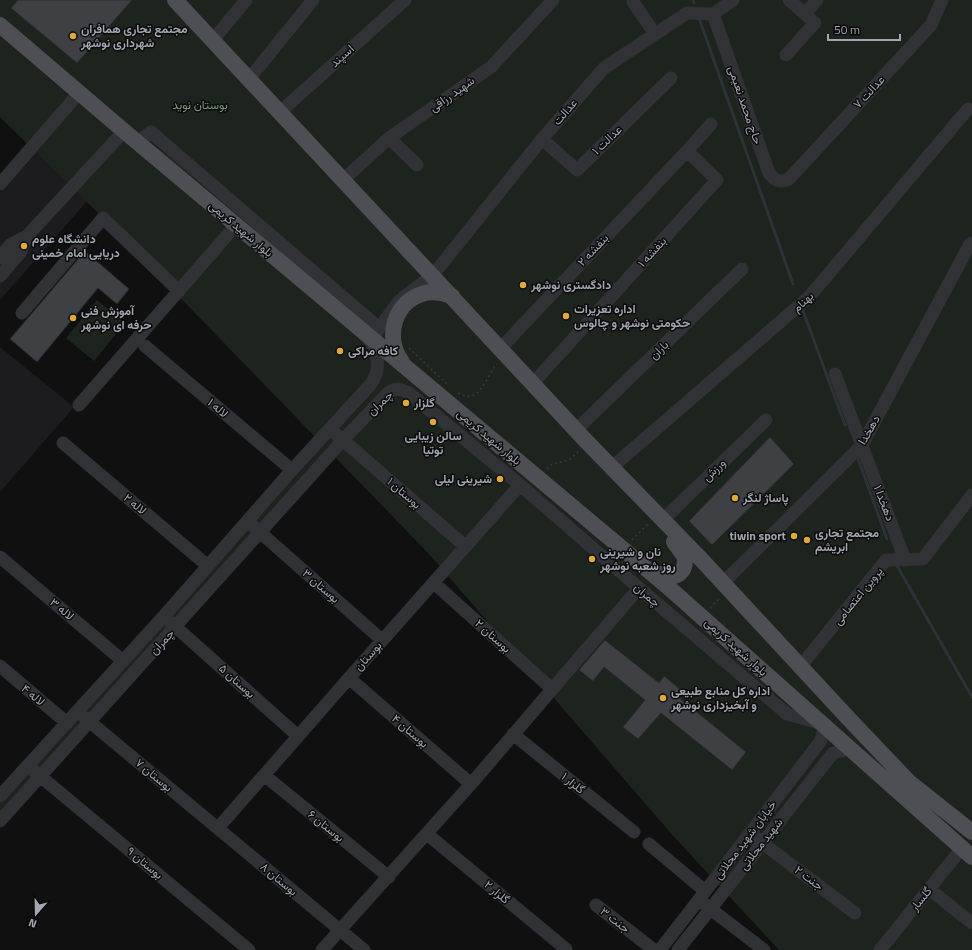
<svg xmlns="http://www.w3.org/2000/svg" width="972" height="950" font-family="'Titillium Web',Vazirmatn,sans-serif">
<style>
.built{fill:#1c1c1e}
.green{fill:#1d231d}
.lines{fill:none;stroke-linecap:round;stroke-linejoin:round}
.stream{stroke:#2b3238;stroke-width:3}
.building{fill:#3f4044;stroke:#2a2a2d}
.path{stroke:#37393d;stroke-width:1.5;stroke-dasharray:2 3;stroke-linecap:butt}
.minor{stroke:#313236;stroke-width:13}
.major{stroke:#4e4f54;stroke-width:16}
.poi-dot{fill:#dfaa3a;stroke:#0b0b0c;stroke-width:1.5}
.labels{text-anchor:middle;stroke-width:3;stroke-linejoin:round;paint-order:stroke}
.poi-label{font-size:12px;font-weight:bold;fill:#a2a7b1;stroke:#0b0b0c;text-anchor:start}
.street-label{font-size:12px;fill:#a2a7b1;stroke:#0b0b0c}
.park-label{font-size:12px;fill:#7b9a7d;stroke:#0b0b0c}
</style>
<rect width="100%" height="100%" fill="#101011"/>
<!-- built -->
<path class="built" d="M71 110 126 157 0 300V192Z
M0 347 74 407 0 492Z"/>
<!-- green -->
<path class="green" d="M0 0H972V950H779L675 838 429 554 330 452 259 531 247 520 319 441 103 218 0 117Z
M97 300 125 323 94 361 66 338Z
M246 522 257 532 176 625 165 616Z
M164 617 175 627 90 721 78 712Z
M77 713 88 722 40 775 29 766Z
M27 768 38 777 0 820V798Z"/>
<g class="lines">
<!-- stream -->
<path class="stream" d="M693 0 694 3
M700 21 793 284
M802 308 845 425
M857 456 887 539
M896 564 972 697"/>
</g>
<!-- building -->
<path class="building" d="M18 0H132L77 63 11 8Z
M85 251 129 289 117 304 98 288 37 362 10 339Z
M770 437 794 464 712 545 689 521Z
M605 640 659 683 664 676 681 690 677 696 746 752 732 770 661 713 638 739 623 727 645 700 604 667 593 681 579 670Z"/>
<g class="lines">
<!-- path -->
<path class="path" d="M409 348 447 384
M458 393C480 406 486 376 497 364
M547 469 552 464 569 460 579 451
M632 540 649 523
M710 608 720 598"/>
<!-- minor -->
<path class="minor" d="M633 0V2L655 34
M713 14 769 173C775 181 780 183 789 179L931 25 942 0
M805 14 817 0
M213 40 246 0
M786 55 815 23 789 0
M249 79 313 0
M280 112 405 0
M389 138 417 165
M542 139 577 170 671 78
M137 142 151 132 379 328 373 340
M343 180 389 138 491 67 553 0
M0 184 79 93
M0 258 10 245 27 236
M0 276 20 253 27 236 124 131
M404 297 433 275 542 139 604 68 687 13 713 14 733 0
M22 313 103 218 179 291
M379 328 399 301
M145 346 292 470
M500 349 687 151
M835 374 905 560
M533 383 717 180 687 151 711 124
M79 405 237 224
M576 430 742 269
M337 435 465 546
M63 443 208 566
M611 468 809 297 968 109
M663 520 766 420
M253 526 382 640
M0 557 123 661
M434 583 552 689
M722 584 862 445 970 244 972 243
M169 621 298 736
M0 666 67 723
M800 667 886 560 923 559 972 495
M349 678 471 784
M84 717 364 950
M513 734 634 832
M34 771 249 950
M264 775 389 877
M0 796 164 616 292 470 371 384C381 369 379 352 368 338
M0 821 343 440 388 393C395 387 401 389 409 393L520 485 639 588 787 714 820 723
M218 828 349 678 520 485
M427 834 566 949
M756 838 855 913
M649 844 705 891
M929 889 972 923
M704 904 764 950
M596 905 654 950
M322 950 471 784 639 588
M660 950 820 742 825 727
M678 950 833 753 850 749
M880 950 962 848"/>
<!-- major -->
<path class="major" d="M175 0 587 442 699 557 849 719 909 782 972 832
M0 25 124 131 667 586 972 857
M402 362C384 337 394 301 425 293 434 291 443 293 452 296
M653 572C663 576 678 581 684 567 685 565 685 560 685 557L674 542"/>
</g>
<!-- markers -->
<g class="poi-dot">
<circle cx="73" cy="36" r="4"/>
<circle cx="24" cy="246" r="4"/>
<circle cx="523" cy="285" r="4"/>
<circle cx="566" cy="316" r="4"/>
<circle cx="73" cy="318" r="4"/>
<circle cx="340" cy="351" r="4"/>
<circle cx="406" cy="403" r="4"/>
<circle cx="433" cy="422" r="4"/>
<circle cx="500" cy="479" r="4"/>
<circle cx="735" cy="498" r="4"/>
<circle cx="794" cy="536" r="4"/>
<circle cx="807" cy="540" r="4"/>
<circle cx="592" cy="559" r="4"/>
<circle cx="663" cy="698" r="4"/>
</g>
<g class="labels">
<!-- poi labels -->
<g class="poi-label">
<text x="81" y="33">مجتمع تجاری همافران<tspan x="81" dy="14">شهرداری نوشهر</tspan></text>
<text x="32" y="243">دانشگاه علوم<tspan x="32" dy="14">دریایی امام خمینی</tspan></text>
<text x="531" y="289">دادگستری نوشهر</text>
<text x="574" y="313">اداره تعزیرات<tspan x="574" dy="14">حکومتی نوشهر و چالوس</tspan></text>
<text x="81" y="315">آموزش فنی<tspan x="81" dy="14">حرفه ای نوشهر</tspan></text>
<text x="348" y="355">کافه مراکی</text>
<text x="414" y="407">گلزار</text>
<text x="433" y="440" text-anchor="middle">سالن زیبایی<tspan x="433" dy="14">توتیا</tspan></text>
<text x="492" y="483" text-anchor="end">شیرینی لیلی</text>
<text x="743" y="502">پاساژ لنگر</text>
<text x="815" y="537">مجتمع تجاری<tspan x="815" dy="14">ابریشم</tspan></text>
<text x="786" y="540" text-anchor="end">tiwin sport</text>
<text x="600" y="556">نان و شیرینی<tspan x="600" dy="14">روز شعبه نوشهر</tspan></text>
<text x="671" y="695">اداره كل منابع طبيعی<tspan x="671" dy="14">و آبخيزداری نوشهر</tspan></text>
</g>
<!-- street labels -->
<g class="street-label">
<text transform="translate(342 56) rotate(-42)" y="4">اسپند</text>
<text transform="translate(869 92) rotate(-47)" y="4">۷ عدالت</text>
<text transform="translate(452 94) rotate(-35)" y="4">شهید رزاقی</text>
<text transform="translate(745 105) rotate(71)" y="4">حاج محمد نعیمی</text>
<text transform="translate(565 112) rotate(-49)" y="4">عدالت</text>
<text transform="translate(607 140) rotate(-44)" y="4">عدالت ۱</text>
<text transform="translate(241 229) rotate(40)" y="4">بلوار شهید کریمی</text>
<text transform="translate(593 250) rotate(-47)" y="4">بنفشه ۲</text>
<text transform="translate(652 252) rotate(-48)" y="4">بنفشه ۱</text>
<text transform="translate(803 302) rotate(-43)" y="4">بهنام</text>
<text transform="translate(659 350) rotate(-44)" y="4">باران</text>
<text transform="translate(380 403) rotate(-43)" y="4">چمران</text>
<text transform="translate(218 408) rotate(40)" y="4">لاله ۱</text>
<text transform="translate(869 430) rotate(-60)" y="4">دهخدا</text>
<text transform="translate(489 437) rotate(40)" y="4">بلوار شهید کریمی</text>
<text transform="translate(714 470) rotate(-44)" y="4">ورزش</text>
<text transform="translate(404 493) rotate(41)" y="4">بوستان ۱</text>
<text transform="translate(884 503) rotate(69)" y="4">دهخدا ۱</text>
<text transform="translate(135 504) rotate(40)" y="4">لاله ۲</text>
<text transform="translate(321 586) rotate(41)" y="4">بوستان ۳</text>
<text transform="translate(647 595) rotate(40)" y="4">چمران</text>
<text transform="translate(858 596) rotate(-51)" y="4">پروین اعتصامی</text>
<text transform="translate(62 609) rotate(40)" y="4">لاله ۳</text>
<text transform="translate(493 636) rotate(42)" y="4">بوستان ۲</text>
<text transform="translate(162 642) rotate(-47)" y="4">چمران</text>
<text transform="translate(736 647) rotate(42)" y="4">بلوار شهید کریمی</text>
<text transform="translate(368 656) rotate(-48)" y="4">بوستان</text>
<text transform="translate(237 681) rotate(42)" y="4">بوستان ۵</text>
<text transform="translate(33 695) rotate(40)" y="4">لاله ۴</text>
<text transform="translate(410 731) rotate(41)" y="4">بوستان ۴</text>
<text transform="translate(154 775) rotate(40)" y="4">بوستان ۷</text>
<text transform="translate(573 783) rotate(39)" y="4">گلزار ۱</text>
<text transform="translate(326 826) rotate(39)" y="4">بوستان ۶</text>
<text transform="translate(745 840) rotate(-53)" y="4">خیابان شهید محلاتی</text>
<text transform="translate(761 844) rotate(-52)" y="4">شهید محلاتی</text>
<text transform="translate(145 863) rotate(40)" y="4">بوستان ۹</text>
<text transform="translate(809 878) rotate(37)" y="4">جنت ۲</text>
<text transform="translate(279 879) rotate(40)" y="4">بوستان ۸</text>
<text transform="translate(497 892) rotate(40)" y="4">گلزار ۲</text>
<text transform="translate(921 899) rotate(-51)" y="4">گلسار</text>
<text transform="translate(615 920) rotate(38)" y="4">جنت ۳</text>
</g>
<!-- park labels -->
<g class="park-label">
<text x="200" y="109">بوستان نوید</text>
</g>
</g>
<!-- north arrow -->
<g transform="translate(36 914) rotate(200)" stroke="#0b0b0c" stroke-width="3" paint-order="stroke">
<path d="M0-3L7 15L0 10L-7 15Z" fill="#a2a7b1"/>
<text y="-6" font-size="11" font-weight="bold" text-anchor="middle" fill="#a2a7b1">N</text>
</g>
<!-- scale -->
<path d="M828 34v6h72v-6" fill="none" stroke="#a2a7b1" stroke-width="2"/>
<text x="834" y="34" font-size="12" fill="#a2a7b1" stroke="#0b0b0c" stroke-width="3" paint-order="stroke">50 m</text>
</svg>
